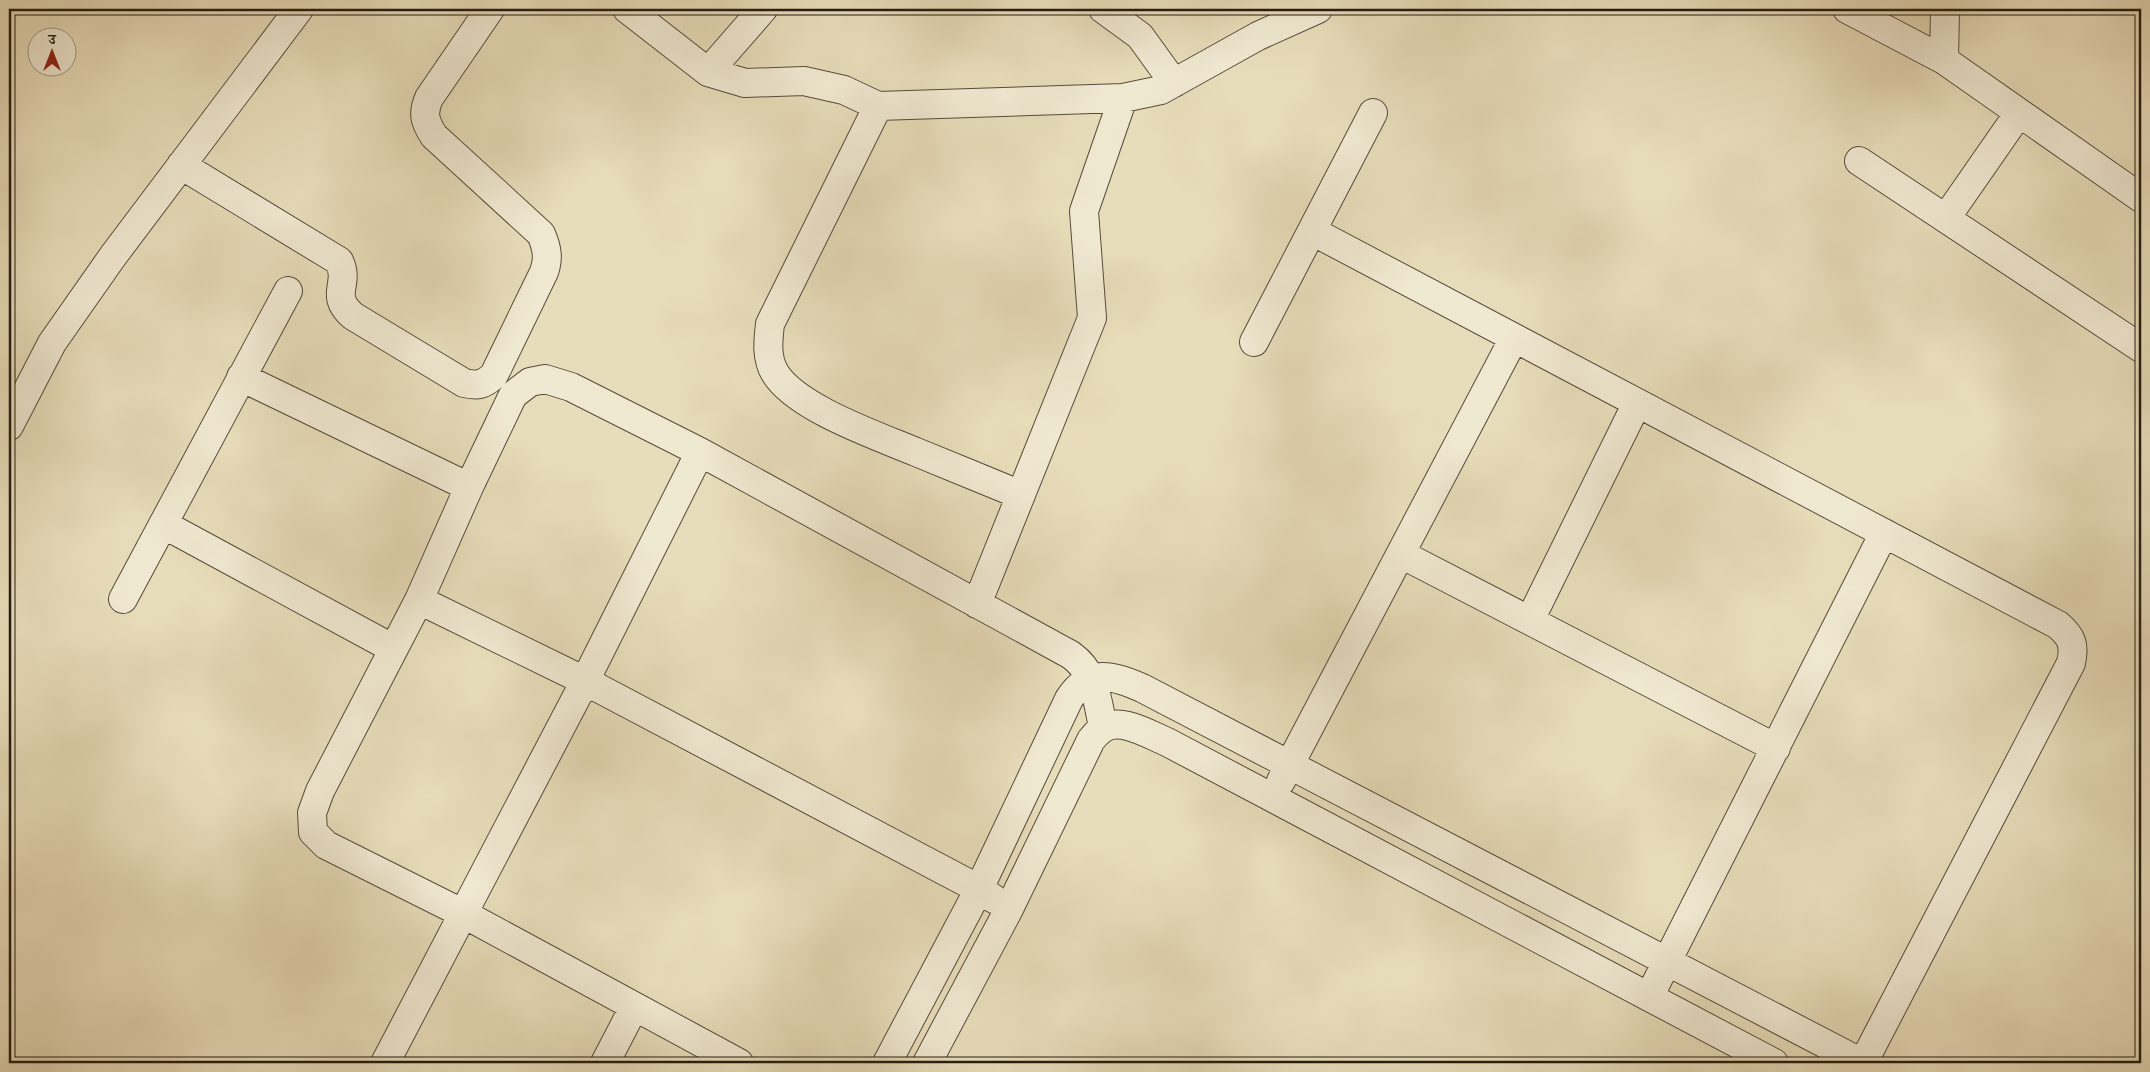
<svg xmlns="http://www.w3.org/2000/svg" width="2150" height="1072" font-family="'Old Standard TT','Noto Serif Devanagari',serif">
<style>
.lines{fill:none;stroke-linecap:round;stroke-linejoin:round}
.minor-casing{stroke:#564c3b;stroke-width:30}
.minor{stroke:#f0e9d2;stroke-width:28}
</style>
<rect width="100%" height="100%" fill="#e8ddba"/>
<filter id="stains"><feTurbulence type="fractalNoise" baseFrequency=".004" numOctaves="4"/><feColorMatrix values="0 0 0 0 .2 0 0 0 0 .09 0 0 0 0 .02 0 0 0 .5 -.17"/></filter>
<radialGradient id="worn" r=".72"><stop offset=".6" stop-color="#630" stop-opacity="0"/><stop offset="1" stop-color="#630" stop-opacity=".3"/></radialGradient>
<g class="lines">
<defs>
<path id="minor" d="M627 9 708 72 745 83 804 81 844 90 878 106 1123 98 1161 90 1258 36 1318 9
M1103 9 1140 36 1174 83
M1847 9 1944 60 2141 198
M1944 60 1945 9
M708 72 763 9
M878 106 770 324C768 341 766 358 775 373 796 408 878 436 916 452 951 466 986 481 1021 495
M1859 161 2141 348
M181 165 339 261C351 285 328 294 353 316L464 383C477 386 484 385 494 375L544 272C549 258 547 248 541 234L434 136C425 122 422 114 429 98L490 9
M1946 218 2019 113
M1312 231 2058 625C2072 637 2075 645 2071 663L1863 1063
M1254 342 1373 113
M241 377 469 487
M9 426 52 343 113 256 299 9
M163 524 392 648
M1401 554 1776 748
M123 599 288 291
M419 600 585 681 979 889 994 899
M977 604 1092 318 1084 211 1123 98
M1530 620 1637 403
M1281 781 1514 338
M1649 997 1884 533
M385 1063 585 681 700 452
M605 1063 634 1007
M739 1063 462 913 326 845 313 832 312 813 320 791 419 600 469 487 513 395 530 382 545 379 571 387 700 452 1071 655C1096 673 1097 700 1103 727
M887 1063 979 889 1069 699C1089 668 1113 675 1142 688L1862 1063
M927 1063 1009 909 1091 740C1094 736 1098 732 1102 729 1120 716 1150 735 1167 742L1774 1063"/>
</defs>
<!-- minor casing -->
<use href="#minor" class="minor-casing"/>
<!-- minor -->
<use href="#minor" class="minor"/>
</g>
<!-- margin -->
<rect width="2150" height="1072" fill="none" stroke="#e8ddba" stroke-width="30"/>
<rect x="10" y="10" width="2130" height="1052" fill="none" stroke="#251c11" stroke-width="2.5"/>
<rect x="15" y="15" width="2120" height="1042" fill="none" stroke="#251c11"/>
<!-- north arrow -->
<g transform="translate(52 52)"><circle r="24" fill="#f0e9d2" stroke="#9f9785"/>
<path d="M0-4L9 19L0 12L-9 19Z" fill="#8f2418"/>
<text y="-8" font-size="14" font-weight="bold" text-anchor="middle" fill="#251c11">उ</text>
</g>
<rect width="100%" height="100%" filter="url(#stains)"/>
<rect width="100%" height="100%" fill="url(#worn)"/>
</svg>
